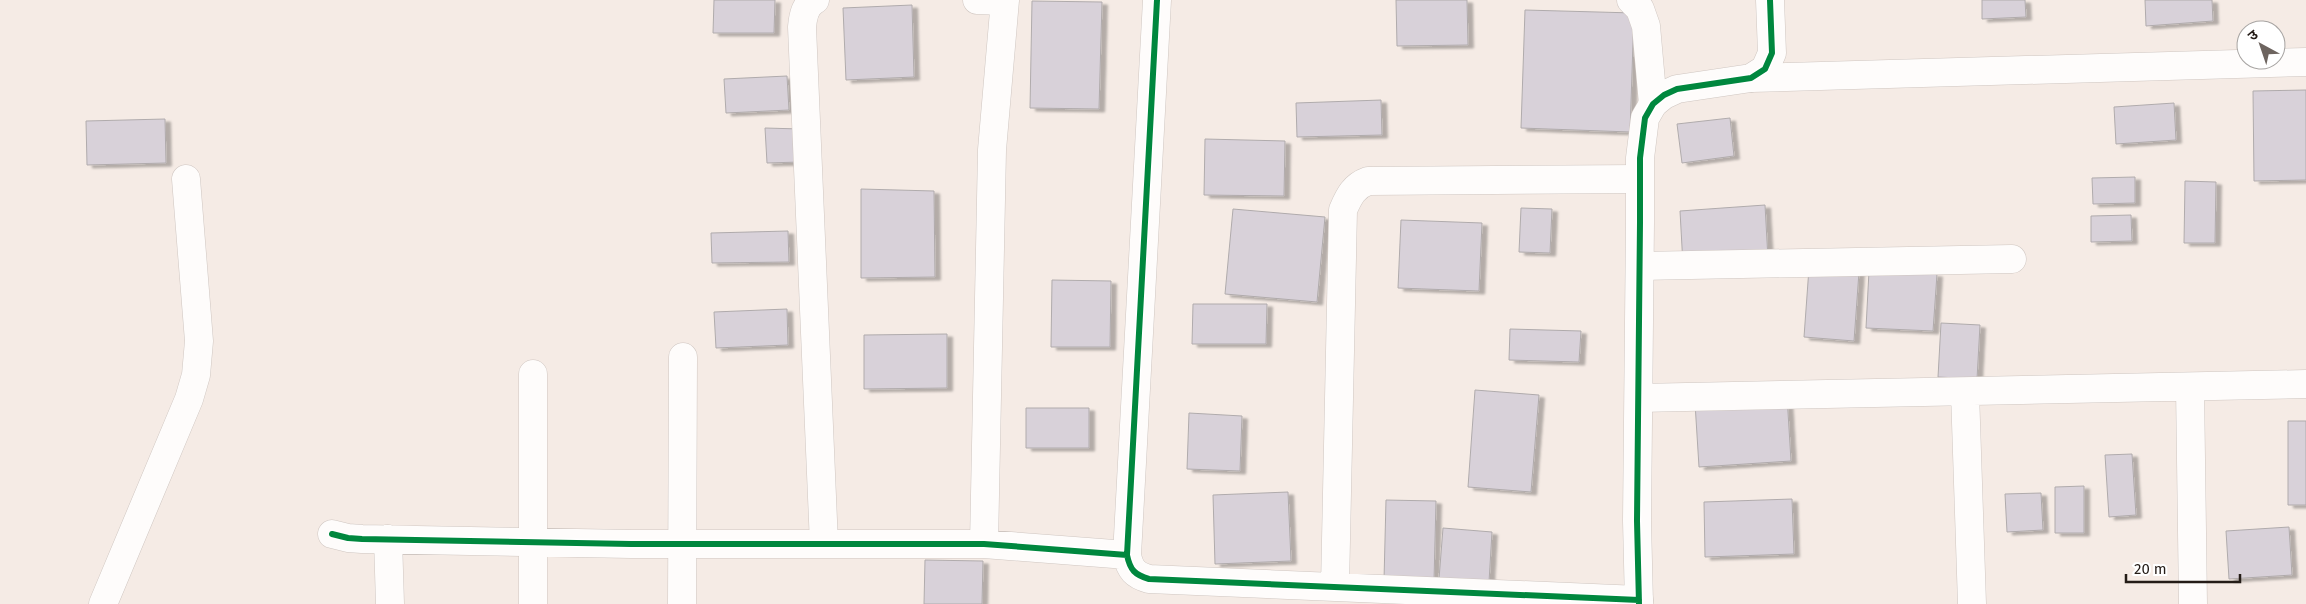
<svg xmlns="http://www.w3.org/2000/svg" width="2306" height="604" font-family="'Fira Sans','Noto Sans Devanagari',sans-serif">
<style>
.building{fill:#d8d1d9;stroke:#b0abac;filter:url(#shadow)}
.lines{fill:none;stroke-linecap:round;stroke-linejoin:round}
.minor-casing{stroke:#cfc6c1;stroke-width:29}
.tertiary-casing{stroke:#cfc6c1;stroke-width:29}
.minor{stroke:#fefcfb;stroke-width:28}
.tertiary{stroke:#fefcfb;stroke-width:28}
.cycleway-casing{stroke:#fff;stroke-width:9}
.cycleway{stroke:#00873e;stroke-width:6}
</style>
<defs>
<filter id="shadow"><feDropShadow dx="5.5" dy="3" stdDeviation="1" flood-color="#0004"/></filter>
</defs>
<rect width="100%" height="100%" fill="#f5ebe5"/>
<!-- building -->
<path class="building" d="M714 0H775L774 33H713Z
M1396 0H1467L1468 45 1397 46Z
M1982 0H2025L2026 17 1982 19Z
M2145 0H2212L2213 21 2146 26Z
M1032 1 1102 2 1099 109 1030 108Z
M912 5 914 77 846 80 843 8Z
M1525 10 1634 13 1630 132 1521 128Z
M787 76 789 110 726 113 724 79Z
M2306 90V180L2254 181 2253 91Z
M1381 100 1382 135 1297 137 1296 103Z
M2174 103 2176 140 2116 144 2114 107Z
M1730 118 1734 156 1682 163 1677 124Z
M165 119 166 163 87 165 86 121Z
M765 128 801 129 800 162 767 163Z
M1205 139 1285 141 1284 196 1204 195Z
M2135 177V203L2093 204 2092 178Z
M2185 181 2216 182 2215 243H2184Z
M861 189 934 191 935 277 861 278Z
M1765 205 1768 259 1683 265 1680 211Z
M1521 208 1552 209 1550 253 1519 252Z
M1233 209 1325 217 1317 302 1225 294Z
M2131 215 2132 241 2091 242V216Z
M1401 220 1482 223 1479 291 1398 288Z
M788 231 789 262 712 263 711 233Z
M1809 268 1859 272 1854 341 1804 337Z
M1869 271 1937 274 1933 331 1866 328Z
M1052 280 1111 281 1110 347H1051Z
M1193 304H1267L1266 344H1192Z
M787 309 788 345 716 348 714 312Z
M1941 323 1980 325 1977 379 1938 377Z
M1510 329 1581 331 1579 362 1509 360Z
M947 334V388L864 389V335Z
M1475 390 1539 395 1531 492 1468 487Z
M1787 396 1791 461 1699 467 1695 403Z
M1026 408H1089V448H1026Z
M1189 413 1242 416 1240 471 1187 469Z
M2288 421H2306V505H2288Z
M2132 454 2136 515 2109 517 2105 455Z
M2084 486V533H2055V487Z
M1288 492 1291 561 1215 564 1213 495Z
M2041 493 2043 530 2007 532 2005 494Z
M1792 499 1794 554 1705 557 1704 502Z
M1386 500 1436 501 1434 580H1384Z
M2289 527 2292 575 2229 579 2226 531Z
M1443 528 1492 532 1489 582 1439 579Z
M925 560 983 561 982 604H924Z"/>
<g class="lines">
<defs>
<path id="minor" d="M815 0C805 5 803 16 802 27L824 544
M977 0 1005 1
M1157 0 1127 555C1130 570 1135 575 1149 579L1639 600
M1631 0 1640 9 1646 26 1653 104
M1751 78 2306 62
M1640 266 2012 259
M2190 387 2193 604
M1965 392 1972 604
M1639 398 2306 384
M332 534 348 538 362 539 631 544H984L1127 555
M388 539 390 604
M984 544 992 150 1005 0
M1335 587 1343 210C1349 196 1354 186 1368 181L1639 179
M103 604 189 399 196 375 199 341 186 179
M533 604V374
M682 604 683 357"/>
<path id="tertiary" d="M1639 604 1637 521 1640 222V158L1645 118 1653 104 1664 95 1677 89 1751 78 1765 69 1772 53 1770 0"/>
</defs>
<!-- minor casing -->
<use href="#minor" class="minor-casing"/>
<!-- tertiary casing -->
<use href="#tertiary" class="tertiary-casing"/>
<!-- minor -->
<use href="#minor" class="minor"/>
<!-- tertiary -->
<use href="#tertiary" class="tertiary"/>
<defs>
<path id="cycleway" d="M1157 0 1127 555C1130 570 1135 575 1149 579L1639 600
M332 534 348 538 362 539 631 544H984L1127 555
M1639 604 1637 521 1640 222V158L1645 118 1653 104 1664 95 1677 89 1751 78 1765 69 1772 53 1770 0"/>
</defs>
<!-- cycleway casing -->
<use href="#cycleway" class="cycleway-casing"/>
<!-- cycleway -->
<use href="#cycleway" class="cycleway"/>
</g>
<!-- north arrow -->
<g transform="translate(2261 45) rotate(320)"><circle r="24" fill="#ffffff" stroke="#a7a4a2"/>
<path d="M0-4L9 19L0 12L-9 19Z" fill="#6d645f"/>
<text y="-8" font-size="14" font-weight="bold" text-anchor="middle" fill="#241c17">उ</text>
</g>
<!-- scale -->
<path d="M2126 574v8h114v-8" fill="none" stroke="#241c17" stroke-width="2.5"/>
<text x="2134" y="574" font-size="15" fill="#241c17" stroke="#ffffff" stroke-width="4" paint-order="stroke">20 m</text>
</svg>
